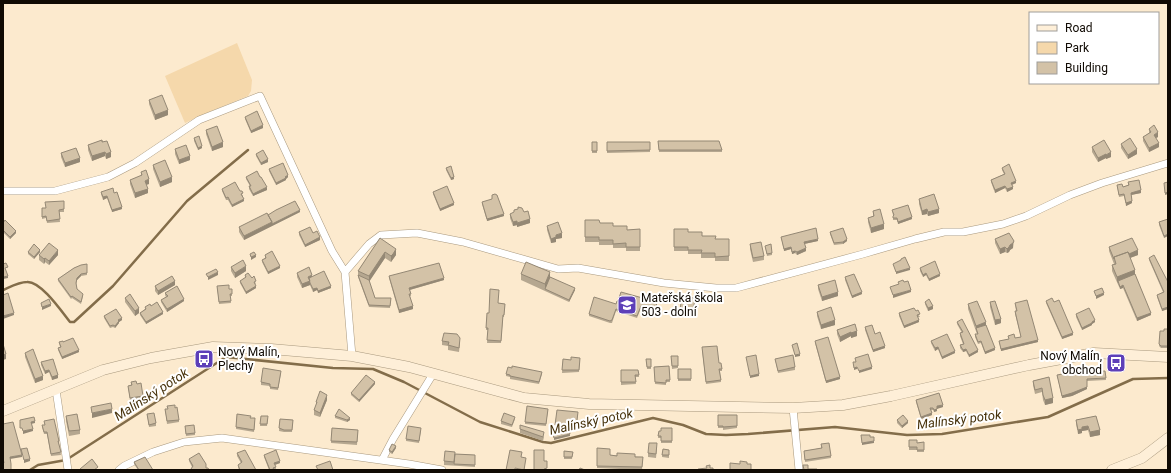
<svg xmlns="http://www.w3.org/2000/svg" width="1171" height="473" font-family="Roboto,sans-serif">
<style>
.green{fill:#f5d8ab}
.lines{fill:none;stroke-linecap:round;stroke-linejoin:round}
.stream{stroke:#836d4a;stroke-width:2.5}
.street-casing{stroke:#a9997f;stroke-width:8}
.secondary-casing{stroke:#a9997f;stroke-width:11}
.street{stroke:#fff;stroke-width:7}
.secondary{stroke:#feefd8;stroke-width:10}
.wall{fill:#b5a790}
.shaded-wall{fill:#948875}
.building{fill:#d3c2a7;stroke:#948875}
.labels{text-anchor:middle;stroke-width:4;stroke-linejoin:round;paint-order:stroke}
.poi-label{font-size:12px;fill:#100a03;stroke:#fff;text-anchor:start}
.water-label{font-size:13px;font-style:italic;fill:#46310a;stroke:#fff}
</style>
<rect width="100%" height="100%" fill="#fceace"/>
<!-- green -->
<path class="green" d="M237 43 252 80 251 91 248 96 202 115 185 123 165 76Z"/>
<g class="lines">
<!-- stream -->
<path class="stream" d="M3 290C10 287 19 282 27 282 41 281 62 312 70 322H74L113 286 187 201 248 150
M30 470 38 465 66 460 226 357 333 368 373 369 404 382 480 422 543 442 551 443 653 418 683 425 706 434 726 435 748 434 835 427 907 435 942 434 1048 417 1133 379 1168 378"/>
<defs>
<path id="street" d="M3 191H55L108 177 135 163 199 120 260 96 332 251 345 272 352 356
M345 272 369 244 381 235 417 233 463 242 558 269 578 268 664 283 716 288H736L863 254 915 239 944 232H963L1003 224 1026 216 1070 195 1102 183 1168 163
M56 390 68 470
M793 408 799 470
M382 460 393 439 433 374
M119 470 124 466 153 452 184 442 222 438 409 464 442 470"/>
<path id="secondary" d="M3 411 103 370 151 358 213 347 271 349 352 356 409 367 524 398 589 404 793 408 843 405 891 396 1029 365 1094 353 1168 357
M1112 470 1142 458 1168 438"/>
</defs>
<!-- street casing -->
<use href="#street" class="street-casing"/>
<!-- secondary casing -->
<use href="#secondary" class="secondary-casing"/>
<!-- street -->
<use href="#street" class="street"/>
<!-- secondary -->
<use href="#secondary" class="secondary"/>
</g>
<!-- wall -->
<path class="wall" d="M149 100 168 115 155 120 149 104Z
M245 117 263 128 251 133 245 119Z
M1149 129 1158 137 1156 138 1159 147 1149 152 1143 141V137L1149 133Z
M206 130 223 147 212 151 206 134Z
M194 138 202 148 198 150 194 141Z
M102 140 111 157 106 159 105 156 92 161 88 150V145Z
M658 141 722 150V152H659Z
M592 142H597V153H592Z
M607 142H650V152L607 153Z
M1121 144 1137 154 1128 159 1121 148Z
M1092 147 1111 157 1106 159V158L1098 162 1092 152Z
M175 149 190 160 179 164 175 154Z
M61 153 80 162 65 167 61 157Z
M256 154 268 162 261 165 256 156Z
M153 165 172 182 160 187 153 169Z
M446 168 454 179 451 180 446 170Z
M1002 168 1016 183 1012 185 1013 189 1007 192 1005 188 995 193 991 182V180L1004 174 1002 170Z
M269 169 288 177 286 179V180L276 185 269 171Z
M141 172 149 184 146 185 148 193 135 198 130 184V180L141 176Z
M246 177H260L267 190 253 196 249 189V186H250L246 179Z
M1128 182 1141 193 1131 195 1132 203 1126 206 1124 196 1119 197 1117 185 1123 187 1128 185Z
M222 189 240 191 243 196H242L244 201 232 207 228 200H226L222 191Z
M101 192 114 193 122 209 112 212 107 198 103 200 101 194Z
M433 192 454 205 440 211 433 194Z
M919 199 939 213 928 216 927 214 922 215 919 204Z
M64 201V212H59L60 222 47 223 46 218 42 219V208H46Z
M482 202 504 216 487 221 482 204Z
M514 210 524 212 530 223 517 227V225L513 226 510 218V214L514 213Z
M892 210 912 219 898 224 897 220H893V215Z
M873 211 884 229 871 233 868 222V218L873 216Z
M300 212 244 240 239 232V227L268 215Z
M1168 219 1164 238 1159 225V222Z
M585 220 627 230 640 229V251H626V248H613V245H599V242H585Z
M3 223 16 233 10 239 3 232Z
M547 226 562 238 556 239V242L551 243 547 230Z
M674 229 715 239H729V261H715V258H701V254H688V251H674Z
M299 232 313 233 320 240 305 247 299 235Z
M830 232 847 241 843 244 834 245 830 234Z
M781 237 818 241 804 244 806 251 797 255 795 253 792 254 791 249 784 251Z
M380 238 396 255 391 262 385 258 369 281 375 298H391L390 308 369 307 358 277V271Z
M995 239 1014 241 1013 248 1010 250 1009 252 1007 253 1005 252 1000 254 995 243Z
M750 244 764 256V260L753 262 750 249Z
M765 246 772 253V255L767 256Z
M1109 247 1138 255 1130 258 1135 274 1151 315 1137 321 1123 288 1120 289 1112 271V265L1114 264 1109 251Z
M28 252H40L34 259 28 254Z
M39 255H58L49 265 45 262 44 264 39 260Z
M265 255 280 268 268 274 262 262V260L265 258Z
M1149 258 1168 282V309L1162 311 1157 297V295L1163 292 1149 260Z
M87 264V275L81 276 77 280 76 284 77 289 83 296 81 304 72 298 71 299 58 281V279L74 268Z
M231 267 246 271 235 278 231 271Z
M920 268 940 276 929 281 926 275 923 277 920 271Z
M297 273 312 277 331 288 318 293 317 290 313 292 310 285 302 288 297 277Z
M521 274 550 277 575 290 569 302 521 280Z
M245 275 256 283 255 284 256 288 246 294 240 283V281L245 278Z
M389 276 444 280 410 290 411 296H410L413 309 399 313 389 278Z
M845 277 862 294 852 298 845 280Z
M175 285 158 295 155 291V286Z
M818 285 838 296 822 301 818 289Z
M217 286 229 289H232V296H230L231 303 219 304Z
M165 293 184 301 167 312 161 302V300L166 297 165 295Z
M125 298 139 313 135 316 125 302Z
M618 301 657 305 655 313 641 308 637 318 616 311 612 323H610L589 316V314L616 304Z
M1046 301 1054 302 1073 335 1062 339 1046 303Z
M695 302 693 317 680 316V312L685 303Z
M925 302 933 309 928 311 925 304Z
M990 302 1001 323 995 325 990 307Z
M499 303 505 304 504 317H503L501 343H487L488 330H486L487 313H489Z
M1015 303 1038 342 1001 351 999 341 1009 339 1008 336 1015 338 1021 337 1015 314V311H1016Z
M968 304 986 325 995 350 985 354 981 343 978 344 975 337V334H977L968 309Z
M151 306 163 314 146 324 140 315V313L145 309V307Z
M916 311 920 317H918L919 322 904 328 899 316V313Z
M817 312 835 325 821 329 817 316Z
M1076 314 1095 322 1092 324V325L1082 330 1076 317Z
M104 316 122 320 119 322V323L115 328 113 327 110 328 104 318Z
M957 322 978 352 969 357 966 351 963 352 960 348V345L963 344 960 336V333H962L957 324Z
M855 324 857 336 851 338V336L840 342 837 334V330Z
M865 327 875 334 885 348 873 352 865 330Z
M1168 329V349L1167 348H1161L1159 346V344L1164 331Z
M442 341 460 343 459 352 448 350V346L442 345Z
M815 341 840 379 826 383 815 343Z
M931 341 955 353 942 359 938 349 935 351 931 343Z
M59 342H63L79 352 62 359 58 350V348L60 347Z
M702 350 719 363 722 369V371H720L721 382 706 384Z
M25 353 43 380 35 383 25 357Z
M671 356H678V368L672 369Z
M580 358 579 372 562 373 563 359 571 360Z
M646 359H651V369H647Z
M775 359 795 367V370L778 373Z
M41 362 58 378 52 380 49 372 45 374 41 365Z
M669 366 670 382H666V385L655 384 654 367Z
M678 369H691V381H678Z
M621 370H638L639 377H635L636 384 621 385Z
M1105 371 1106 380 1087 381V389L1072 396 1062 398 1057 375Z
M281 373 278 390 270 389V386L261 385V382Z
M506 374H542L539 384 510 379V377L506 376Z
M1049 377 1053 403 1045 405 1043 400 1042 392 1035 394 1033 385V381Z
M131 382 137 384 143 396V398L130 401 128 386 131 385Z
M375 384 359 402 351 395V393Z
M327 400 320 417 314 415V410L316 406V402Z
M916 400 943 407 937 408V411L934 412 933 410H931L932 415 921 419 916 402Z
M165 409 179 420V422L167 424Z
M548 409 546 426 525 424V422Z
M147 414 156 423V426L149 427Z
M237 414 250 418 255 421 254 432 236 429Z
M578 414 576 430 555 427V425Z
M718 415H737V428L723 430V428H718Z
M66 416 80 430V434L69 436 66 421Z
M261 416 268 419 267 426H260Z
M335 416 350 420 347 422 335 418Z
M1096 416 1100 435 1090 437 1088 430 1082 431V433L1078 434 1076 424V420Z
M280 419 293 420 292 432H284L279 431Z
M515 419 512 427 501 424V421Z
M897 420 908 423 902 428 897 423Z
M44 421 59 441V443L61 455 51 456 47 434H44L42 427V425H45Z
M185 426 195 433V435L186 436Z
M332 428 358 430 357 445 331 443Z
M672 428V443H661V438H658L659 431H661Z
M520 429 544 437 543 441 520 433Z
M421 430 419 443 406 441V439Z
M909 440 917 443 924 442V452H917V450H909Z
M821 444 831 456V458L805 462 804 451 821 448Z
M657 447 656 458 648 457V453Z
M396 448 392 454 389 452V450Z
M597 448 610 455 643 457 642 470 597 468Z
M663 449 669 450V458L662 457Z
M564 451 573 452 572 459H564Z
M237 453 256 470H239L238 467V465L241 463 237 456Z
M455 454 475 455V467L444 465V461Z
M264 455 280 463 275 465 276 469 274 470H269L264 457Z
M189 459 206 468 209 470H191L192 467 189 461Z
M134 462 153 470H138L134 464Z"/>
<!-- shaded-wall -->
<path class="shaded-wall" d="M168 110V115L155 120V115Z
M263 125V128L251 133V131Z
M1158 132V137L1154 139V135Z
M223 142V147L212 151V147Z
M1159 143V147L1149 152V148Z
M202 146V148L198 150V148Z
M1137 149V154L1128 159V155Z
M105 152V156L92 161V156Z
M111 152V157L106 159V154Z
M1111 152V157L1106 159V155Z
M1106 154V158L1098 162V158Z
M190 156V160L179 164V160Z
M80 158V162L65 167V163Z
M268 159V162L261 165V163Z
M288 175V177L286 179V180L276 185V183Z
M172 177V182L160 187V182Z
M454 177V179L451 180V178Z
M149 179V184L145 185V181Z
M1016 181V183L1011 185V183Z
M1005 186V188L995 193V190Z
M267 187V190L253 196V194Z
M1013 187V189L1007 192V189Z
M148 189V193L135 198V193Z
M1141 190V193L1131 195V193Z
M1168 192V194L1165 195V193Z
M107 196V198L103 200V197Z
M244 199V201L232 207V205Z
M1132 201V203L1126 206V203Z
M454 203V205L440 211V209Z
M122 207V209L112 212V210Z
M927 209V214L922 215V211Z
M939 209V213L928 216V212Z
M300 210V212L272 226V224Z
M504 214V216L487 221V219Z
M912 217V219L898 224V222Z
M530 219V223L517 227V223Z
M517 221V225L513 226V222Z
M272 222V226L244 240V236Z
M884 224V229L871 233V228Z
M16 231V233L10 239V237Z
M562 233V238L556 239V242L551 243V239L556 235Z
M1168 234V236L1164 238V236Z
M320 237V240L305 247V245Z
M818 239V241L804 244V242Z
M847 239V241L843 244V242Z
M1013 243V248L1010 250 1009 252 1007 253V249L1010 245Z
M791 247V249L784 251V249Z
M1005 247V252L1000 254V249Z
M806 248V251L797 255V252Z
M396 249V255L391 262V256Z
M40 250V252L34 259V257Z
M58 250V255L49 265V261Z
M1138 250V255L1116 263 1115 259Z
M795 251V253L792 254V252Z
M385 252V258L369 282V276Z
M256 255V257L251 260V257Z
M45 258V262L44 264V259Z
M246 266V271L235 278V273Z
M280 266V268L268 274V272Z
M910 268V270L896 274V272Z
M1135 270V276L1118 281 1117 283V277Z
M218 272V275L208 280V277Z
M550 272V279L545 289V291V284Z
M926 273V275L923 277V275Z
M81 274V276L77 280 76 285 77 278Z
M940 274V276L929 281V279Z
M312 275V279L309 281 308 277Z
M8 276V278L3 279V277Z
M444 278V280L409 290V288Z
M175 281V285L158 295V291Z
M310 281V285L302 288V284Z
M1123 285V288L1120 289V287Z
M256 286V288L246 294V292Z
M331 286V288L318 293V291Z
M317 288V290L313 292V289Z
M575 288V290L569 302V300Z
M911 290V292L893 298V295Z
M838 292V296L822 301V297Z
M862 292V294L852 298V296Z
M1104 293V295L1096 299V296Z
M184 299V301L167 312V309Z
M51 304V306L42 310V307Z
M413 306V309L399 313V310Z
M933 306V309L928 311V308Z
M1168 307V309L1162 311V309Z
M139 308V313L135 316V311Z
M163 312V314L146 324V322Z
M14 313V315L3 319V316Z
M1151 313V315L1137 321V318Z
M122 318V320L119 322V323L115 328V326L118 320Z
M1001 319V323L995 325V320Z
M835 320V325L821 329V325Z
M919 320V322L904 328V326Z
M1095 320V322L1092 324V325L1082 330V328Z
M986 322V327L976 330V326Z
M857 331V336L851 338V333Z
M851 332V336L840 342V337Z
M1073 333V335L1062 339V337Z
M1038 340V342L1001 351V349Z
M885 346V348L873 352V350Z
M938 347V349L935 351V348Z
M995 348V350L985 354V352Z
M966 349V351L963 352V350Z
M79 350V352L62 359V357Z
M978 350V352L969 357V355Z
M955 351V353L942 359V357Z
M6 354V359L3 360V355Z
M800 354V356L795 357V355Z
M857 367V369L854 370V368Z
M872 367V369L859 373V371Z
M49 370V372L45 374V371Z
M759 374V376L750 378V376Z
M58 375V378L52 380V377Z
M43 376V380L35 383V379Z
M840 377V379L826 383V381Z
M375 382V384L359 402V400Z
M1087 387V389L1072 396 1062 398V396Z
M327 395V400L320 417V413Z
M1053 398V403L1045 405V400Z
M943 405V407L937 409V406Z
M112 409V413L92 418V413Z
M937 409V411L934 412V410Z
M932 413V415L921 419V417Z
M350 418V420L347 422V420Z
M35 421V423L31 424V422Z
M908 421V423L902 428V426Z
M1088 426V430L1082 431V433L1078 434V430L1082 427Z
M33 429V431L23 434V431Z
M1100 430V435L1090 437V432Z
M570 434V436L554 440V438Z
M874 441V443L862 445V443Z
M396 446V448L392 454V452Z
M22 455V457L10 459V457Z
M30 459V461L24 463V460Z
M280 461V463L274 465V463Z"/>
<!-- building -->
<path class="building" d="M162 95 168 110 155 115 149 100Z
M257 111 263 125 251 131 245 117Z
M1154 125 1158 132 1154 135 1159 143 1149 148 1143 137 1151 132 1149 129Z
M217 126 223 142 212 147 206 130Z
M199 136 202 146 198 148 194 138Z
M1130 138 1137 149 1128 155 1121 144Z
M102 140V142L107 141 111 152 106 154 105 152 92 156 88 145Z
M1104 140 1111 152 1106 155V154L1098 158 1092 147Z
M658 141H719L722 150H659Z
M592 142H597V151H592Z
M607 142H650V150L607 151Z
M186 145 190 156 179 160 175 149Z
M76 148 80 158 65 163 61 153Z
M263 150 268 159 261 163 256 154Z
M165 160 172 177 160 182 153 165Z
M283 163 288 175 285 177 286 178 276 183 269 169Z
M1009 164 1016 181 1011 183 1013 187 1007 189 1005 186 995 190 991 180 1005 174 1002 168Z
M451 166 454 177 451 178 446 168Z
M146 170 149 179 145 181 148 189 135 193 130 180 142 175 141 172Z
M257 171 260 177H261L267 187 253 194 249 186H251L246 177Z
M1139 180 1141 190 1131 193 1132 201 1126 203 1124 194 1119 195 1117 185 1122 184 1123 187 1129 185 1128 182Z
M235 182 240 191H242L243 193 241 194 244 199 232 205 228 197 226 198 222 189Z
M1168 182V192L1165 193 1164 183Z
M447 186 454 203 440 209 433 192Z
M113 188 114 193 117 192 122 207 112 210 107 196 103 197 101 192Z
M495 194 497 195 504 214 487 219 482 202 492 199V195Z
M934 194 939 209 928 212 927 209 922 211 919 199Z
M64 201V209L59 210 60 219 47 221 46 216 42 217V208H46L45 202Z
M295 201 300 210 272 224V222L268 215 276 210Z
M908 205 912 217 898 222 897 218H893V216L894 215 892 210Z
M518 207 522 208 524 212 528 211 530 219 517 223V221L513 222 510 214 514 212V210L518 209Z
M880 209 884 224 871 228 868 218 874 216 873 211Z
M267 213 272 222 244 236 239 227Z
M1168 219V234L1164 236 1159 222Z
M5 220 16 231 10 237 3 230V223Z
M585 220H599L600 223H613V226H627V230L640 229V247H626V243L613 244V240H599V237H585Z
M558 222 562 233 556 235V237L551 239 547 226Z
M310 227 313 233 317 231 320 237 305 245 299 232Z
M816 228 818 239 804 242 806 248 797 252 795 251 792 252 791 247 784 249 781 237Z
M843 228 847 239 843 242 834 243 830 232Z
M674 229H688V232H702V236H716L715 239H729V256L715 257V253H701L702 250H688V247H674Z
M1009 233 1014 241 1013 243 1010 245 1009 247 1007 249 1005 247 1000 249 995 239Z
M380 238 396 249 393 254 391 256 385 252 369 276 358 271Z
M1132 238 1138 250 1129 254 1128 252 1114 257V259L1109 247Z
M761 242 764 256 753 258 750 244Z
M49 243 58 250 49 261 45 258 44 259 39 255Z
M34 244 40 250 34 257 28 252Z
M771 244 772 253 767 254 765 246Z
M272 251 280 266 268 272 262 260 266 258 265 255Z
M254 252 256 255 251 257 250 254Z
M1128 252 1135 270 1117 277 1112 265 1116 264 1114 257Z
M1154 255 1168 282V291L1167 292 1168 293V307L1162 309 1157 295 1164 292 1149 258Z
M905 257 910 268 896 272 893 264 901 260V259Z
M243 260 246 266 235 273 231 267Z
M935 261 940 274 929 279 926 273 923 275 920 268Z
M526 262 550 272 545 284 521 274Z
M6 263 8 267 5 268 8 276 3 277V264Z
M439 263 444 278 409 288 411 294H409L413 306 399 310 389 276Z
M87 264V273L81 274 77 278 76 283 77 289 83 294 81 302 72 296 71 297 58 279 74 268 81 265Z
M309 267 312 275 308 277 310 281 302 284 297 273Z
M216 269 218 272 208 277 206 274Z
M324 271 331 286 318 291 317 288 313 289 310 283 309 278Z
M248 273 252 278 254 276 256 281 254 282 256 286 246 292 240 281 246 277 245 275Z
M854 274 862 292 852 296 845 277Z
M1135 274 1151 313 1137 318 1123 285 1120 287 1118 281Z
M358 275 369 280 375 298H391L390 306 369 305Z
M172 276 175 281 158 291 155 286Z
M550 277 575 288 569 300 545 289Z
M835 280 838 292 822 297 818 285Z
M903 280 904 282 908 281 911 290 893 295 890 287 899 284 898 282Z
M229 285V289H232V294H230L231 301 219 302 217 286Z
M177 286 184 299 167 309 161 300 168 296 165 293Z
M1102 288 1104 293 1096 296 1094 291Z
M490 289 499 290 498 303 505 304 504 315H503L501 341 487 340 488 328H486L487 313H489Z
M621 292 657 302 655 311 641 306 637 316 616 309 612 320 610 321 589 314 594 297 616 304 617 301H618Z
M8 293 14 313 3 316V295Z
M130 294 139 308 135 311 125 298Z
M685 297 695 298 693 313 680 312 681 302 685 303Z
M1052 298 1054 302 1059 300 1073 333 1062 337 1046 301Z
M49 299 51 304 42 307 41 303Z
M929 299 933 306 928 308 925 302Z
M1027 300 1038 340 1001 349 999 341 1009 339 1008 336 1014 334 1015 338 1021 337 1015 311H1017L1015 303Z
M977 301 986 322 976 326 968 304Z
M995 301 1001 319 995 320 990 302Z
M157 302 163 312 146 322 140 313 146 309 145 307 150 304 151 306Z
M831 307 835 320 821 325 817 312Z
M914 308 916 311 918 310 920 314 917 315 919 320 904 326 899 313Z
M1089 308 1095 320 1092 322V323L1082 328 1076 314Z
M116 309 122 318 118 320 119 321 115 326 113 325 110 326 104 316Z
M962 319 978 350 969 355 966 349 963 350 960 345 964 344 960 333 963 332 957 322Z
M855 324 857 331 851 333V332L840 337 837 330Z
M872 325 875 334 880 332 885 346 873 350 865 327Z
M986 325 995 348 985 352 981 341 978 342 975 334H978L976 328Z
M1164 329H1168V347L1167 346H1161L1159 344 1160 331H1164Z
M444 333 457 334 460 338 459 348 448 345 449 342 442 341Z
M947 334 955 351 942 357 938 347 935 348 931 341Z
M828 337 840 377 826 381 815 341Z
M73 338 79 350 62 357 58 348 61 347 59 342 63 341V342Z
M797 343 800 354 795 355 792 345Z
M3 344 6 354 3 355Z
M717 346 719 363H721L722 369H719L721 380 706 382 702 347Z
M33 349 43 376 35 379 25 353Z
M868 354 872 367 859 371 857 367 854 368 853 362H856L855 358Z
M756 355 759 374 750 376 746 357Z
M793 355 795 367 778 371 775 359Z
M671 356H678V366H672Z
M571 357 580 358 579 370H562L563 359 571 360Z
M53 359 58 375 52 377 49 370 45 371 41 362Z
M646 359H651V367H647Z
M512 366 542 372 539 382 510 376V375L506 374 508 367 512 368Z
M669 366 670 380H666V383L655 382 654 367Z
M263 368 281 371 278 388 270 387V384L261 382Z
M678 369H691V379H678Z
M621 370H638L639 375H635L636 382H621Z
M1105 371 1106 378 1087 379V387L1072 393 1062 396 1057 375 1068 373Z
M366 375 375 382 359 400 351 393Z
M1049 377 1053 398 1045 400 1043 395 1042 388 1035 390 1033 381Z
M136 381 137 384 141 383 143 396 130 398 128 386 132 385 131 382Z
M320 391 327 395 320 413 314 410 317 402H316Z
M939 393 943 405 937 406V409L934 410 933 408H930L932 413 921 417 916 400Z
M111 403 112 409 92 413 91 407Z
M175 405V408L177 407 179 420 167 421 165 409H168L167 406Z
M527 406 548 409 546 424 525 422Z
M339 409 350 418 347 420 335 416Z
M557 410 578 412 576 428 555 425Z
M154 413 156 423 149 425 147 414Z
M504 413 515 417 512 425 501 421Z
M77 414 80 430 69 431 66 416Z
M237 414 251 416 250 418H255L254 430 236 427Z
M718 415H737V426L723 427V426H718Z
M903 415 908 421 902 426 897 420Z
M261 416H268L267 424H260Z
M1096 416 1100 430 1090 432 1088 426 1082 427V429L1078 430 1076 420Z
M34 417 35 421 31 422 33 429 23 431 22 428H20V420Z
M54 419 59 441H58L61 452 51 454 47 432H44L42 425H45L44 421Z
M280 419 293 420 292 430H284L279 428Z
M13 422 22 455 10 457 11 464V470H3V463H4L3 458V424Z
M194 425 195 433 186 434 185 426Z
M520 425 544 432 543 437 520 429Z
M408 426 421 428 419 441 406 439Z
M332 428 358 430 357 442 331 441Z
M661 428H672V441H661V436H658L659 431H661Z
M569 430 570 434 554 438 553 434Z
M861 435H870V437H874V441L862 443Z
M909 440H917V443L924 442V450H917V447H909Z
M649 443H657L656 454 648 453Z
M829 443 831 456 805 460 804 451 822 448 821 444Z
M392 444 396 446 392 452 389 450Z
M27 448 30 459 24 460 21 449Z
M597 448 610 449V455L617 456V453L635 454V457H643L642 467 597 466Z
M663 449 669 450V455H662Z
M245 450 256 470H240L238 465 242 462 237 453Z
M276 450 280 461 274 463 276 467 273 468 274 470H270L264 455Z
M510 450 522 452 521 457 526 458 524 470 515 468V470H506Z
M534 450H544V461H547V468L544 469V470H534Z
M445 451 455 452 454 462 444 461Z
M564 451 573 452 572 457H564Z
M199 453 206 464V468H208L209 470H191V469L193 466 189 459Z
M455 454 475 455V465L454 464Z
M145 457 153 470H139L134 462Z
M92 459 98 467 94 470H80V469Z
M330 461 333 470H318L316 466Z
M740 461 747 462V464H751V470H730V463L740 464Z
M710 465V468H713V470H698V469L707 468 706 466Z
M803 465H808V469H817V470H804Z
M580 468 585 470H579Z"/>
<!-- icons -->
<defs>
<symbol id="school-square" viewBox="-11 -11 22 22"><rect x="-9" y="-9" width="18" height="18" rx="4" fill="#5d3fb8" stroke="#fff"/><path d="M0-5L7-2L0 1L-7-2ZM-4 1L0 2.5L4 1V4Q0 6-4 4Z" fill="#fff"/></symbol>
<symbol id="bus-square" viewBox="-11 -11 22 22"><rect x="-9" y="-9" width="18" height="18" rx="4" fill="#5d3fb8" stroke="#fff"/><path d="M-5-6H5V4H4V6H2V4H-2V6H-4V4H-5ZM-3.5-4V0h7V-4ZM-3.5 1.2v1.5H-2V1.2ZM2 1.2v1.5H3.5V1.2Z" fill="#fff"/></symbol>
</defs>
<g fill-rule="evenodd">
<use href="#school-square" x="616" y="294" width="22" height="22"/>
<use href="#bus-square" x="193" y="348" width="22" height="22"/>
<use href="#bus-square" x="1105" y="352" width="22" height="22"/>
</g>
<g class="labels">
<!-- poi labels -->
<g class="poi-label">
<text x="641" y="302">Mateřská škola<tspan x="641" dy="14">503 - dolní</tspan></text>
<text x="218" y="356">Nový Malín,<tspan x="218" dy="14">Plechy</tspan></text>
<text x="1102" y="360" text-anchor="end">Nový Malín,<tspan x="1102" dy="14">obchod</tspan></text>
</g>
<!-- water labels -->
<g class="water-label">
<text transform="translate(151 394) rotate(-33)" y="5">Malínský potok</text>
<text transform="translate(959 419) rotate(-7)" y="5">Malínský potok</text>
<text transform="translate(591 421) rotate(-12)" y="5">Malínský potok</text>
</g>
</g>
<!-- border -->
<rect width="1171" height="473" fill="none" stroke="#100a03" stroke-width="8"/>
<!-- legend -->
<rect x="1029" y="12" width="130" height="72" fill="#ffffff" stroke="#9f9d9a"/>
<rect x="1037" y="25" width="20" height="6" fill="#feefd8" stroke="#9f9d9a"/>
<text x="1065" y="32" font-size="12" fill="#100a03">Road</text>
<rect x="1037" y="42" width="20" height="12" fill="#f5d8ab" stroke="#9f9d9a"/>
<text x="1065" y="52" font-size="12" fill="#100a03">Park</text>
<rect x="1037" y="62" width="20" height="12" fill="#d3c2a7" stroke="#9f9d9a"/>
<text x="1065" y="72" font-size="12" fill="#100a03">Building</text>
</svg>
